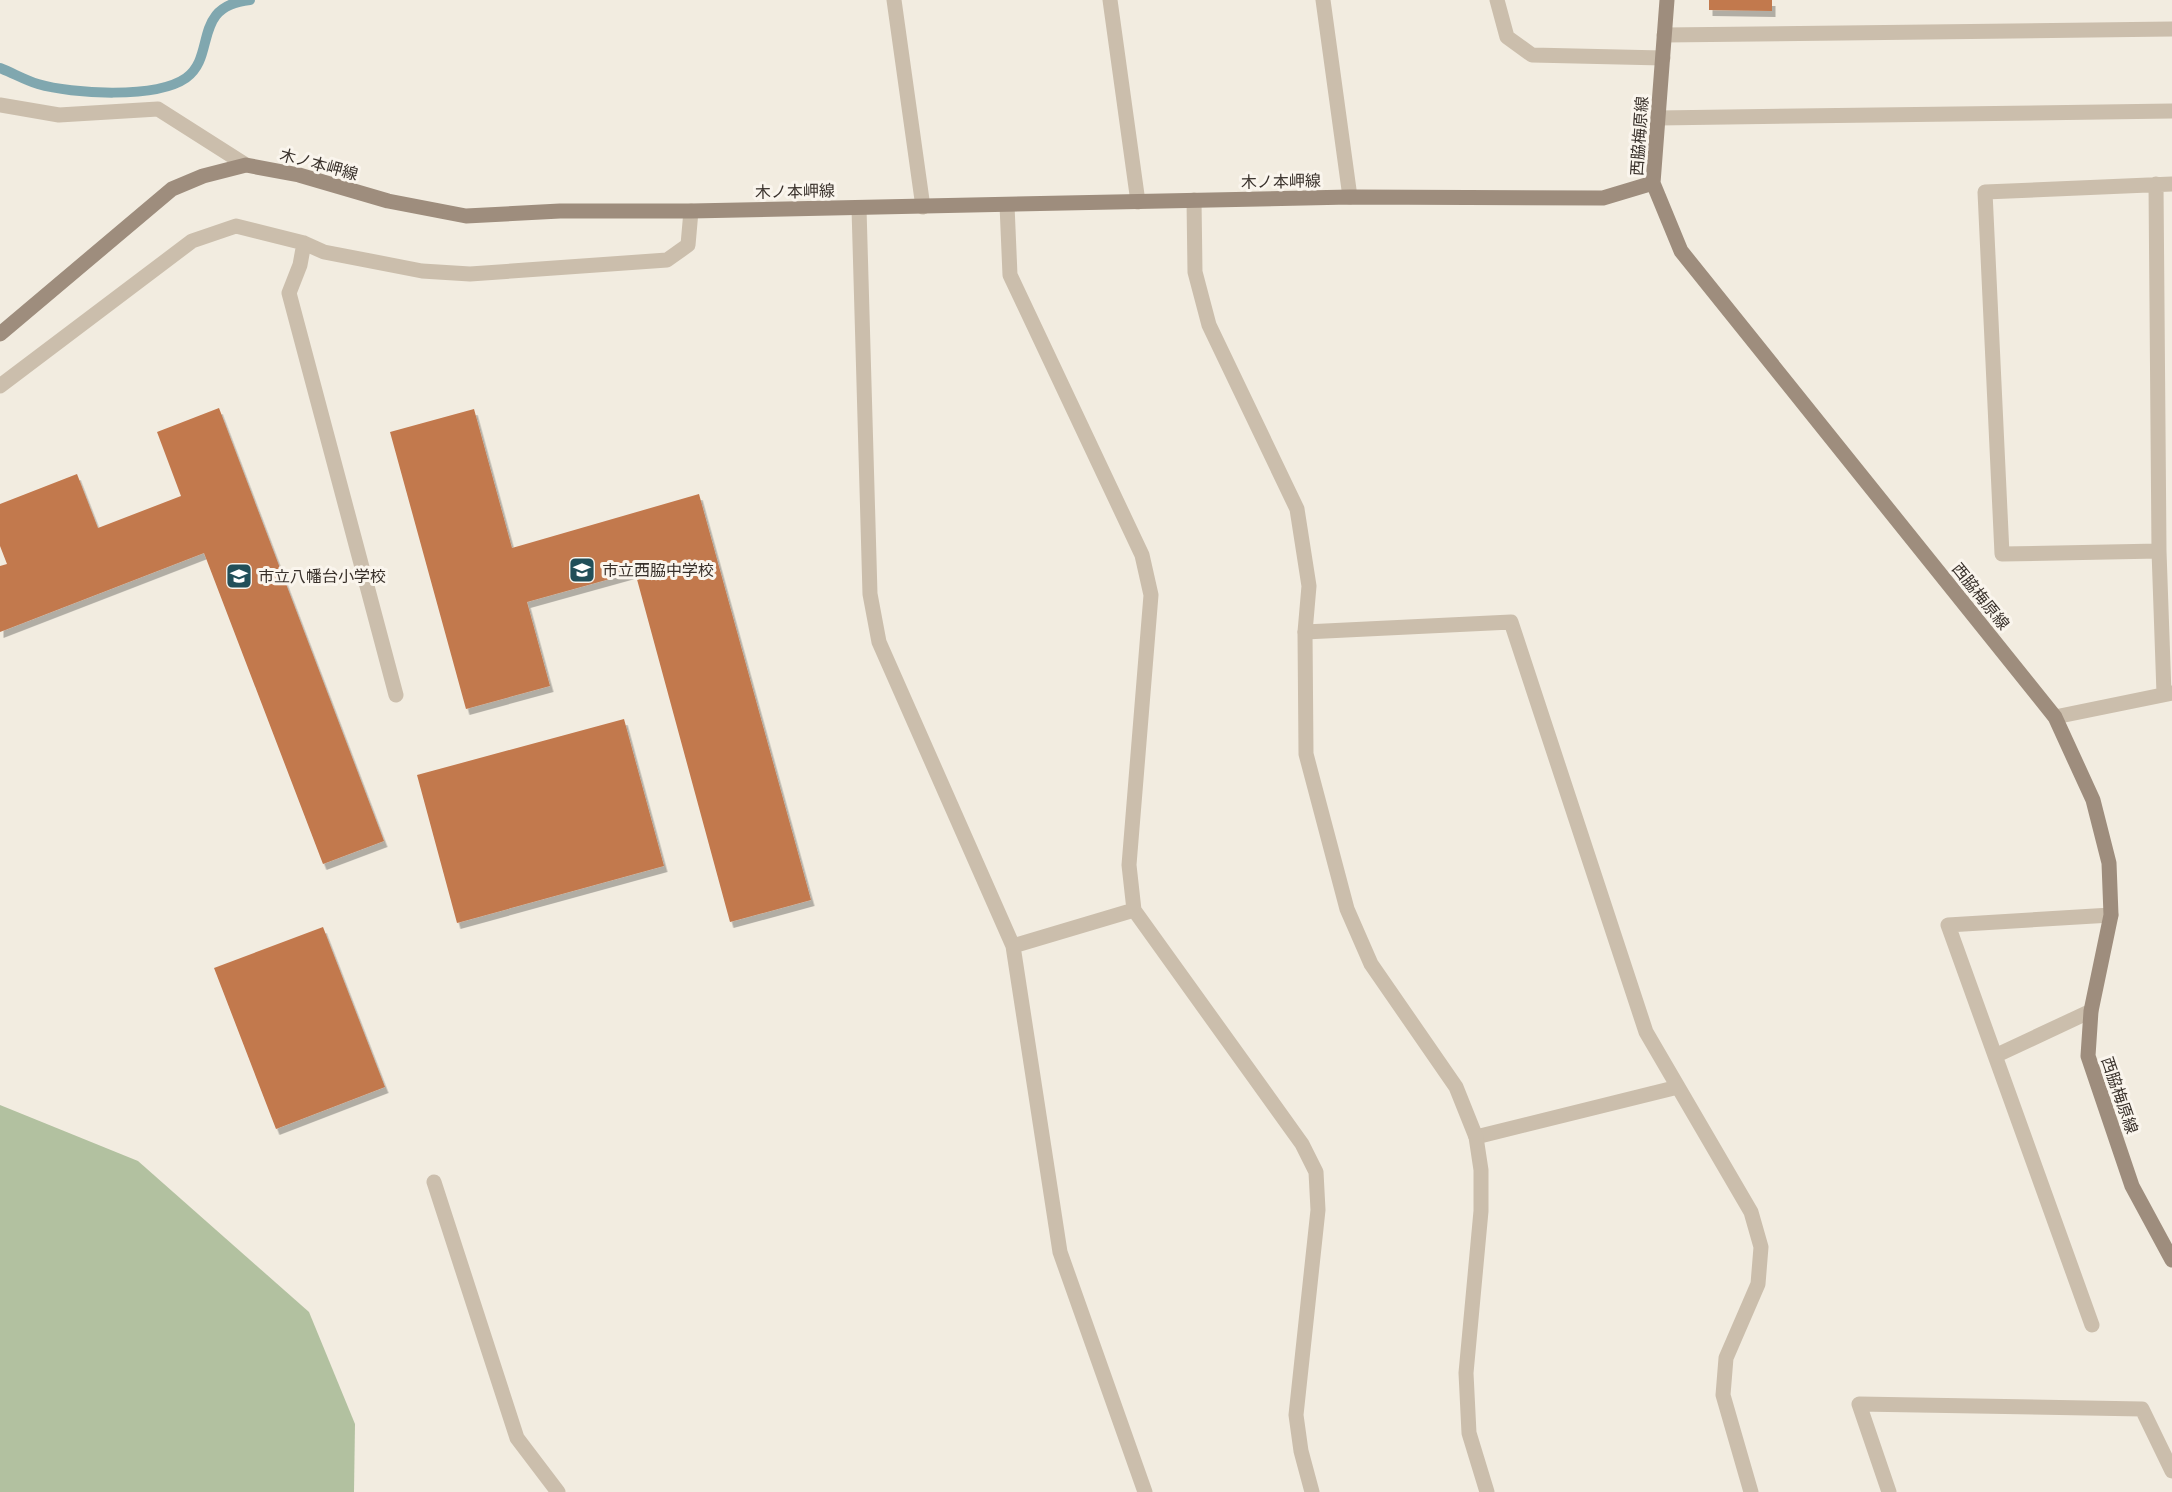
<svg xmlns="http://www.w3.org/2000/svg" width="2172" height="1492" font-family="Manrope,'Noto Sans JP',sans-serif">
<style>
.green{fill:#b2c1a0}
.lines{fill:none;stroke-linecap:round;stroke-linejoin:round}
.stream{stroke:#80a7af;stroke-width:10}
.building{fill:#c2794e;filter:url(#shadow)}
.service{stroke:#cbbeac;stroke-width:15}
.minor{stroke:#cbbeac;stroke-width:15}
.secondary{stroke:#9e8d7d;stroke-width:15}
.labels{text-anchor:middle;stroke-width:6;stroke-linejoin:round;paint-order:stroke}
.street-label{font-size:16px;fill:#39312b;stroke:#faf5ed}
.poi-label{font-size:16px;fill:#39312b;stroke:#faf5ed;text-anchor:start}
</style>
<defs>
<filter id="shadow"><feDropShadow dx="3.5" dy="6" stdDeviation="0" flood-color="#0004"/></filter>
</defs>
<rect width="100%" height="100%" fill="#f2ece0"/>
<!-- green -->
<path class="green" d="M0 1105 138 1161 309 1312 355 1424 354 1492H0Z"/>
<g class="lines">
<!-- stream -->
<path class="stream" d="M0 68C13 73 25 80 38 84 72 94 156 99 186 78 217 56 191 6 250 0"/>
</g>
<!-- building -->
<path class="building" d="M1709 0H1772V11L1709 10Z
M219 408 384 841 323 864 204 553 0 632V566L7 564 0 546V504L77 474 98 528 181 496 157 432Z
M474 409 512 548 699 494 811 900 730 922 635 572 527 602 550 686 466 709 390 432Z
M624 719 664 866 457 923 417 775Z
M323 927 385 1087 276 1129 214 968Z"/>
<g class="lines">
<!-- service -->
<path class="service" d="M1007 205 1010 275 1142 555 1151 595 1129 865 1134 910 1013 946
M859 208 870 594 879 642 1013 946 1060 1252 1145 1492
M1305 632 1511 622 1646 1032 1751 1212 1761 1247 1758 1284 1726 1358 1723 1395 1751 1492
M1134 910 1302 1144 1316 1172 1318 1210 1296 1415 1301 1451 1312 1492
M1476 1137 1678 1087"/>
<!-- minor -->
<path class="minor" d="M894 0 923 207
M1110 0 1138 202
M1323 0 1350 197
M1497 0 1507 37 1532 55 1663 58
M1664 35 2172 29
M0 105 59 115 158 109 246 165
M1658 118 2172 111
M2156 184 2159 551 2164 694
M1194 200 1195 272 1209 325 1297 509 1309 586 1305 632 1306 754 1347 909 1371 964 1456 1087 1476 1137 1481 1170V1211L1466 1373 1469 1433 1487 1492
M0 386 192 241 236 226 304 243
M2159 551 2002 554 1985 192 2172 184
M396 695 289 293 300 265 304 243 324 252 422 271 470 274 667 260 688 245 691 211
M2055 717 2172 693
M1997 1055 2091 1011
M434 1182 517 1438 558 1492
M2092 1325 1948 925 2111 915
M1889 1492 1859 1404 2142 1409 2172 1471"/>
<!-- secondary -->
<path class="secondary" d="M1667 0 1653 183 1681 251 2055 717 2093 800 2109 863 2111 915 2091 1011 2088 1056 2132 1186 2172 1260
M0 334 172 189 203 176 246 165 299 175 388 201 466 216 560 211H691L1350 197 1603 198 1653 183"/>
</g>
<!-- icons -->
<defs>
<symbol id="school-square" viewBox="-11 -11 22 22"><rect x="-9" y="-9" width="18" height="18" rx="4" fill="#214f59" stroke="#faf5ed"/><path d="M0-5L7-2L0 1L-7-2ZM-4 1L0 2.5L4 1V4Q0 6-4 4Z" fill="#fff"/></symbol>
</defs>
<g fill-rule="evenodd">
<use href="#school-square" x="567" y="555" width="30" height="30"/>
<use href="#school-square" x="224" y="561" width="30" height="30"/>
</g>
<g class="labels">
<!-- street labels -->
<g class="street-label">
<text transform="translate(1639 136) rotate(-86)" y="6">西脇梅原線</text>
<text transform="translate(319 164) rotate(15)" y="6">木ノ本岬線</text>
<text transform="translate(1281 181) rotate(-1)" y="6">木ノ本岬線</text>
<text transform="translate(795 191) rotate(-1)" y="6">木ノ本岬線</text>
<text transform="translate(1981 596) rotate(51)" y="6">西脇梅原線</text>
<text transform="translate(2120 1095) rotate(71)" y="6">西脇梅原線</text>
</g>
<!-- poi labels -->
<g class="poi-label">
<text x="602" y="576">市立西脇中学校</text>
<text x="258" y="582">市立八幡台小学校</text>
</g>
</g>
</svg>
